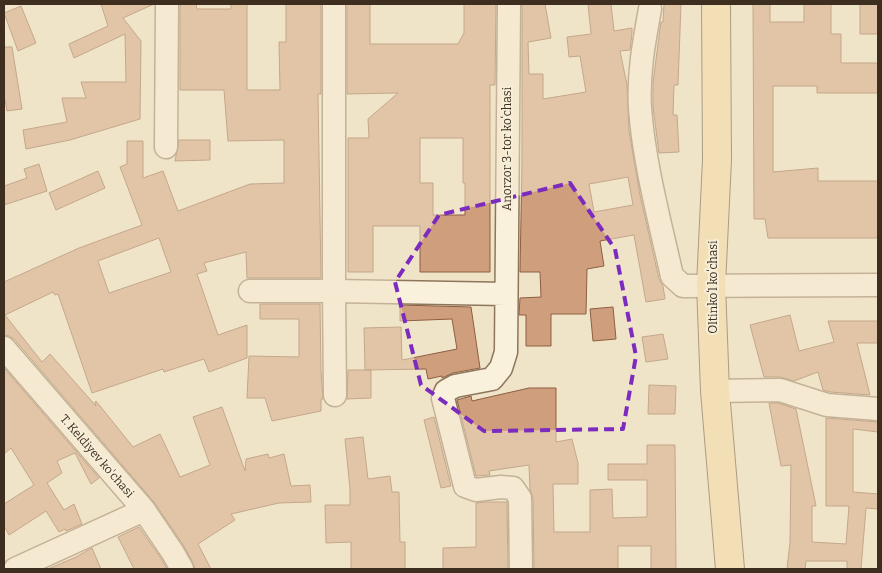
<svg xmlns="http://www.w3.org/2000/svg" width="882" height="573" font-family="Bitter,serif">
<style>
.building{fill:#cf9f7d;stroke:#8d5f41;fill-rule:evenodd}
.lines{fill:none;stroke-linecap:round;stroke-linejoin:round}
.minor-casing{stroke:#8d765c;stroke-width:25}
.major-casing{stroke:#5b4430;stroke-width:30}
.minor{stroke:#faf1dc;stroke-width:22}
.major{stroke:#f3d9a0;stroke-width:28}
.marked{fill:none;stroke:#7b2cbf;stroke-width:4;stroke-dasharray:10 6;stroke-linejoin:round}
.labels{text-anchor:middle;stroke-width:4;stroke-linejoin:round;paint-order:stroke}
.street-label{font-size:12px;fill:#3d2e20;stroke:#f7eed8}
</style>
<rect width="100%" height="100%" fill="#f0e4c8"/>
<!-- building -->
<path class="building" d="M101 4H154L123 18 141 41 140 119 70 140 26 149 23 130 67 122 62 98H86L81 82H126L125 34 74 58 69 44 108 26Z
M180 4H196L197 9H231V4H247V90H280L279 42H286V4H321V94H318L321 277 320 278H247L246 252 204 263 207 271 197 274 218 335 247 325V358L209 372 204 359 164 372 163 369 92 393 58 294 55 295 53 292 5 315 42 362 50 354 96 406 95 402 96 401 133 447 160 434 180 477 210 465 193 417 222 407 245 471 246 459 268 454 269 458 284 454 291 486 310 485 311 502 279 503 231 514 235 520 198 544 211 569H195L193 563 184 546 154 502 14 339 9 336 4 335V282L79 248 142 225 120 167 127 164V141H143V178L163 171 178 211 250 184 284 183V140L228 141 224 90H180ZM159 238 171 272 109 293 98 261Z
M347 4H370V44H458L464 33V4H496L495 85H490V272H420V226H373V272H348V138H369L368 119 398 93 347 94ZM420 138H463V183H465V215H433V183H420Z
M522 4H545L551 38 528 42 529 74H543V99L586 92 580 56 569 57 567 37 591 34 588 4H611L614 31 632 28V33L630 50 620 51 627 85 629 131 640 195 659 279 663 286 665 299 646 302 634 235 600 241 604 266 587 269 586 314H551V346H526V315H519L520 298 541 297 540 272H520L522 162ZM628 177 633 205 594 212 589 184Z
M664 4H681L678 85H674L673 115H677L679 152 659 153 653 107V83L659 36 661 22H663Z
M753 4H770V22H804V4H831V34H841V63H878V93H817V86H773V172L818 168V181H878V238H768L765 219H754Z
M860 4H878V34H860Z
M21 6 36 43 18 51 4 13Z
M4 47H12L22 109 7 111 5 99 4 100Z
M179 140H210V160L175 161Z
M39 164 47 191 4 205V186L27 178 24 169Z
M98 171 105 188 56 210 49 193Z
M260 304H320L321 370 323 399H321V411L272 421 265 398H247L249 356 299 357V319H260Z
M400 305 471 307 480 368 453 373 442 378V376L428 379 426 369 365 370 364 328 401 327 402 360 457 349 452 319 400 321Z
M613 307 616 339 593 341 590 309Z
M790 315 799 351 834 342 828 321H878V343H857L870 395 830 392 823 390 818 372 794 381 780 377H764L750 325Z
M663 334 668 359 646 362 642 337Z
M4 368 99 478 91 484 75 453 57 461 62 473 47 483 64 510 74 504 82 524 66 531 65 529 59 532 46 511 9 535 4 526V504L34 485 11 448 4 454Z
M348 370H371V398L347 399Z
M649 385 676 386 675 414H648Z
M529 388H556V442L572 439 578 463V484H553L554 532H590V490L612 489 613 518 647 517V480H608V464H647V445H675L676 569H651V546H618V569H534L533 498 530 489 529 465 489 471 490 475 476 476 457 400 471 396 472 401Z
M769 403H778L796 409 816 506H812V542L846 544 849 506H826V418L878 422V432L853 429V492L878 494V509L866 508 861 569H847V561H806L805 569H787L790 542 791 465 781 466Z
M434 417 451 486 441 488 424 420Z
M363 437 368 479 390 476 392 492H399L400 542H405V569H351V542L326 543 325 505H350V489L345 439Z
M485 502H507L508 569H443V548L476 547V503Z
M139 527 162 560 167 569H134L118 537Z
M92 548 101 569H48L76 557Z"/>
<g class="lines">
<defs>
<path id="minor" d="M334 4V291L506 294
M509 4 506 352 501 368 492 379 455 386 446 391 443 398 465 486 476 490 501 487 513 488 520 498 521 569
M650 9C644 42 638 74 640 108 644 163 660 222 672 276L683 286 878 285
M166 147 167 4
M250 291H334L335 395
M4 348 144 510 173 553 182 569
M715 391 780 390 827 405 878 409
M15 569 144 510"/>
<path id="major" d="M716 4 717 160 711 285 715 391 730 569"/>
</defs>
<!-- minor casing -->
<use href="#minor" class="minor-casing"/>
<!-- major casing -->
<use href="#major" class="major-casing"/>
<!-- minor -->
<use href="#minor" class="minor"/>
<!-- major -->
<use href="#major" class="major"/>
</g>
<!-- marked area -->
<path d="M0 0H882V573H0ZM570 183 615 249 636 356 623 429 484 431 421 385 395 282 439 215Z" fill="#f0e4c8" fill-opacity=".55" fill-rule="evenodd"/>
<path class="marked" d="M570 183 615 249 636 356 623 429 484 431 421 385 395 282 439 215Z"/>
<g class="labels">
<!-- street labels -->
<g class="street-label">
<text transform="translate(507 149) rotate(-90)" y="4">Anorzor 3-tor koʻchasi</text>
<text transform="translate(713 287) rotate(-90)" y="4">Oltinkoʻl koʻchasi</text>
<text transform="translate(97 456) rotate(49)" y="4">T. Keldiyev ko'chasi</text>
</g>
</g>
<!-- border -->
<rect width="882" height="573" fill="none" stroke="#3d2e20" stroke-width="10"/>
</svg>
